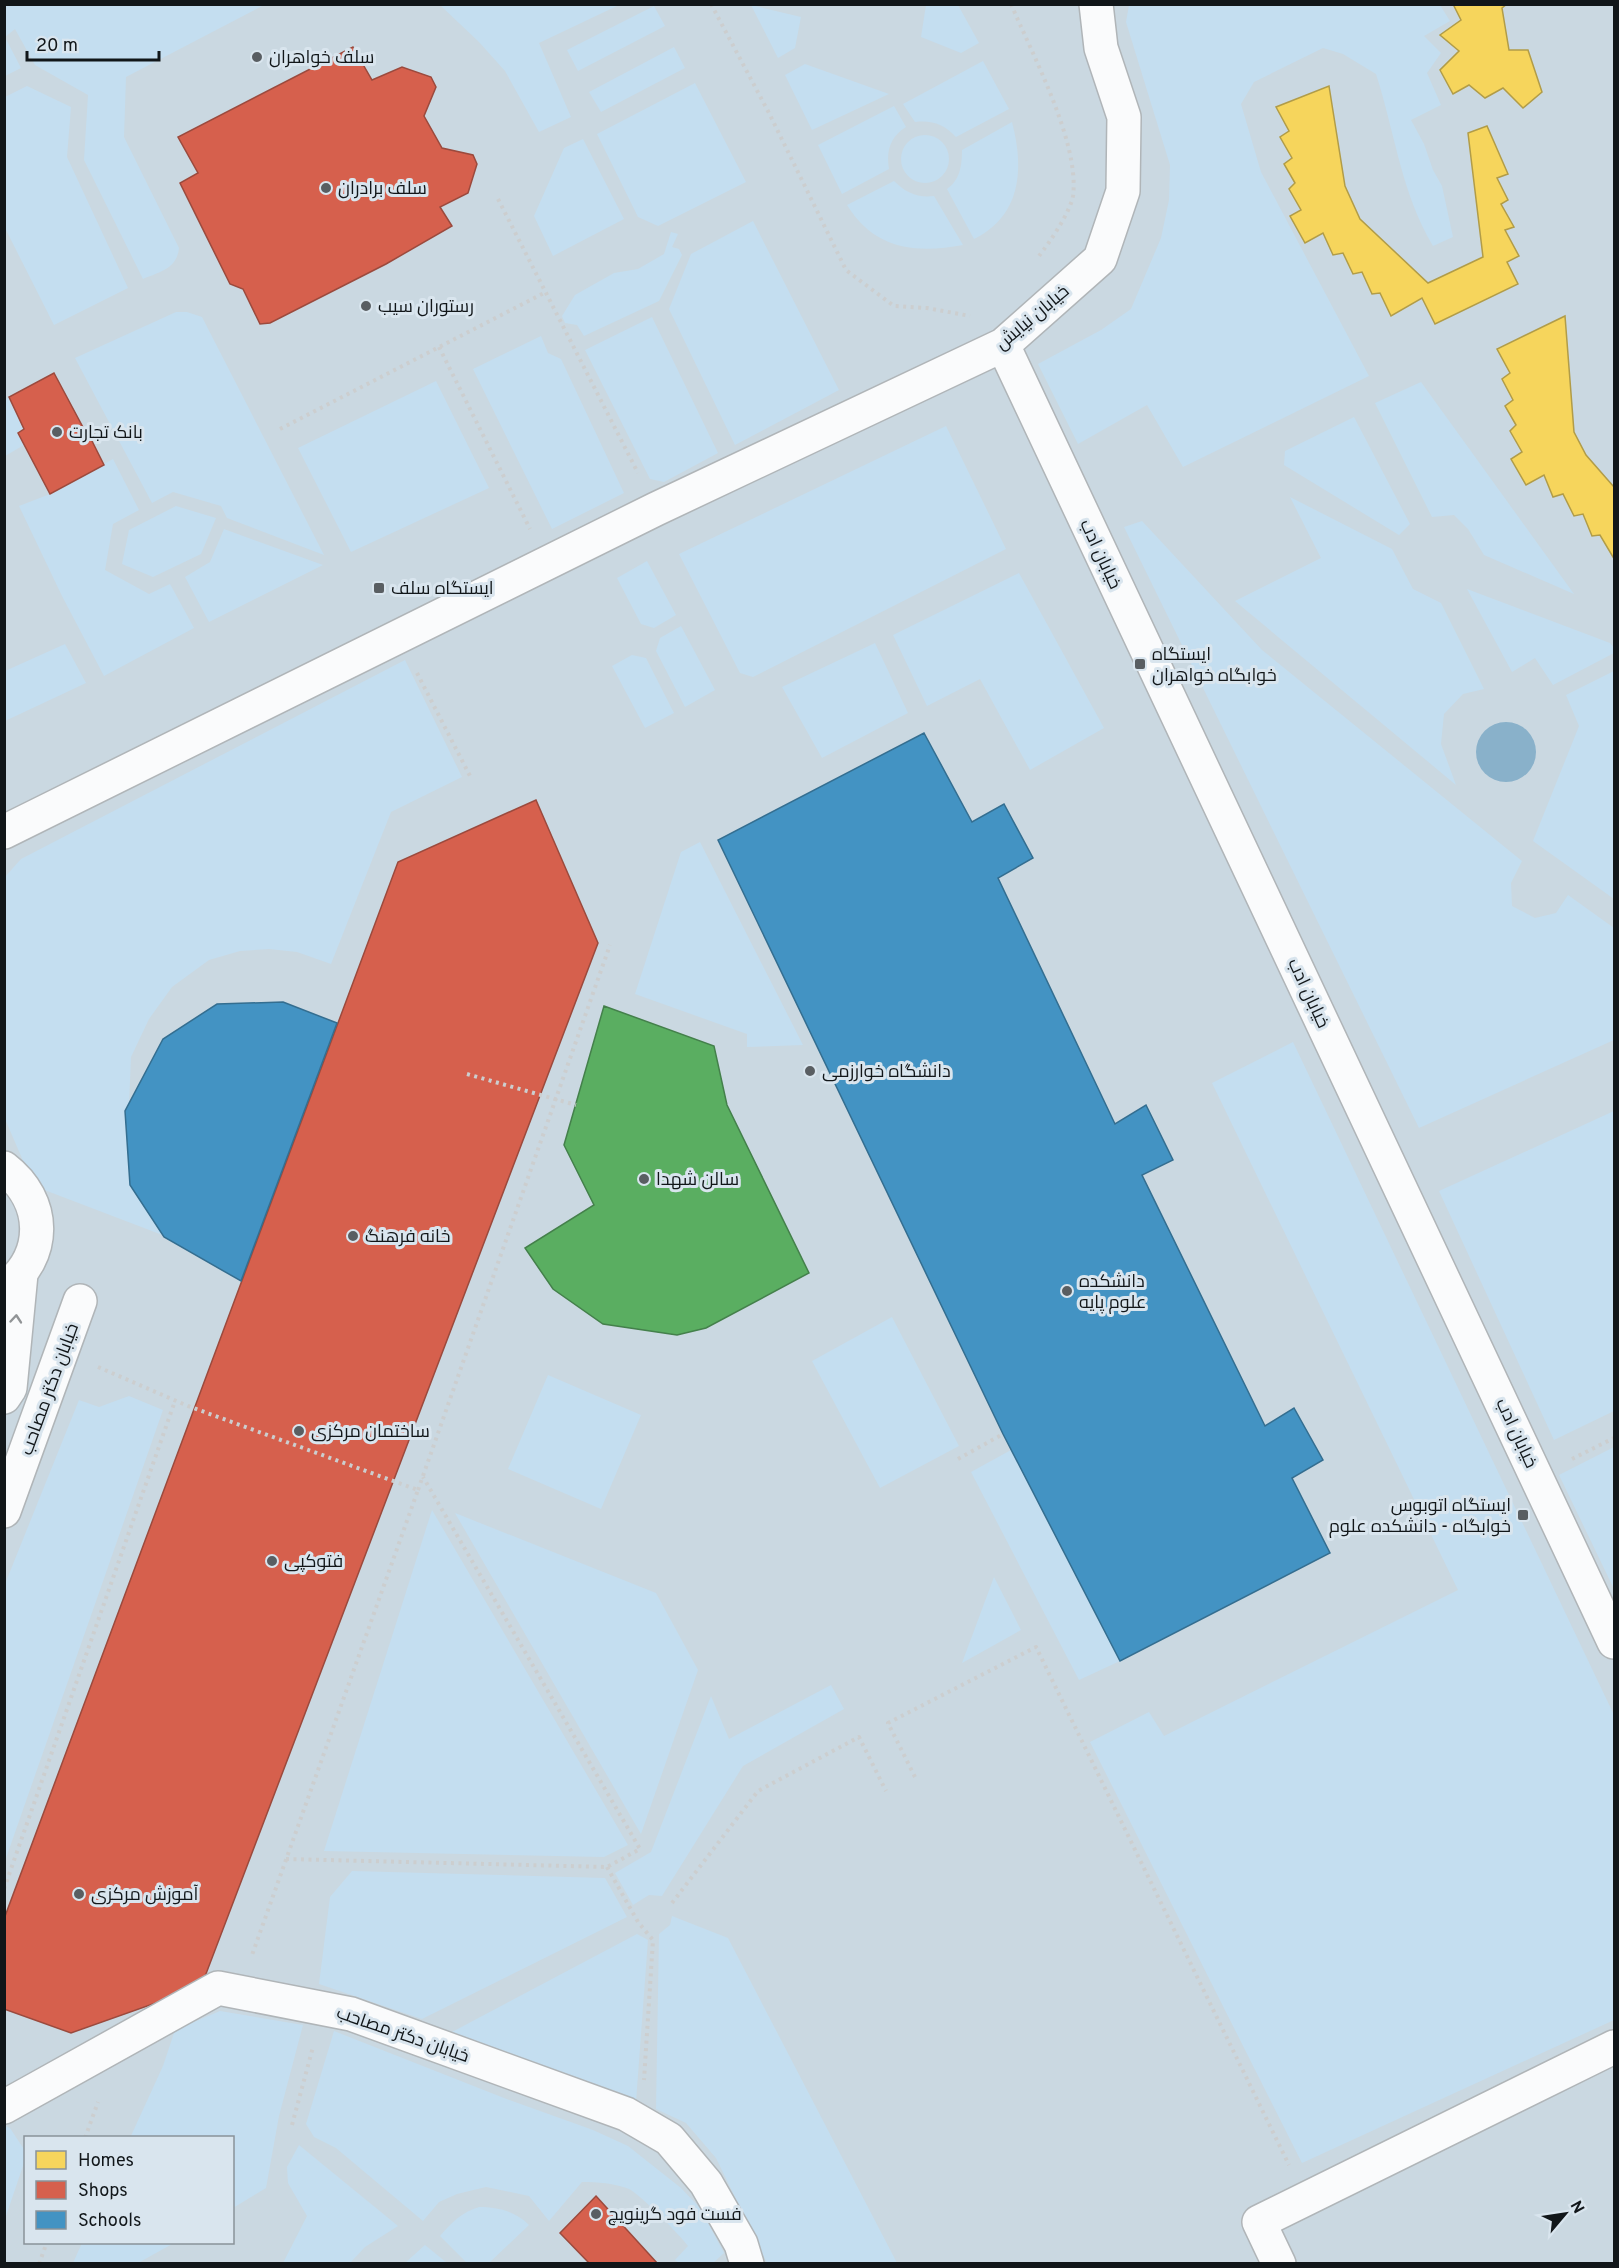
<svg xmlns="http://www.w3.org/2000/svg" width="1619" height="2268" font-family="Overpass,Cairo,sans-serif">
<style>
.built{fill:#cad8e1;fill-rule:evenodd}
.green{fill:#c4def0}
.water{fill:#89b1ca}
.homes{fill:#f6d55c;stroke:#b19c48;stroke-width:1.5}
.shops{fill:#d6604d;stroke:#9b4a3d;stroke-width:1.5}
.schools{fill:#4393c3;stroke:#346e90;stroke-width:1.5}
.public{fill:#5aae61;stroke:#44804b;stroke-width:1.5}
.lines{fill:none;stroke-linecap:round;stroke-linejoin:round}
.minor-casing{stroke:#b0b5b8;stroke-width:36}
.path{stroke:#cccecf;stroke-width:4;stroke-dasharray:3 4.5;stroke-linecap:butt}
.minor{stroke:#fafbfc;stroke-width:33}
.path-bridge{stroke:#cccecf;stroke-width:4;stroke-dasharray:3 4.5;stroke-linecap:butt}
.oneway{stroke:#919496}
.poi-dot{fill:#595e62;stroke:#d9e5ee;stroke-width:2}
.labels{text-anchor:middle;stroke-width:6;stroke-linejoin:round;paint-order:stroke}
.poi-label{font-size:18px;fill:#111619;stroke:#d9e5ee;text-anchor:start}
.street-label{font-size:18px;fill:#111619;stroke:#d9e5ee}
</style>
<rect width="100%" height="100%" fill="#dee4e9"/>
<!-- built -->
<path class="built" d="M5 5H1614V2263L5 2264ZM26 2138H232V2242H26Z"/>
<!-- green -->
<path class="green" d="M4 5H264L126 77 124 137 179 248C177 269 159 272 143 279L84 160 88 95 35 65 15 29 5 37 21 68 5 76Z
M440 5H619L539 43 571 117 539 132 505 71 479 42Z
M751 5 801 17 795 48 778 58Z
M926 5H958L979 43 961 53 921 37Z
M1129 5H1440L1450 21 1424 36 1441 53 1427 73 1441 105 1411 120 1424 144 1433 170 1442 186 1453 237 1433 246C1401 192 1395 133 1376 74L1343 54 1323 48 1254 82 1241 104 1261 172 1369 376 1183 467 1147 405 1078 444 1038 364 1101 330 1131 309 1161 238 1169 200 1170 165 1126 22Z
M654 6 665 26 578 71 567 50Z
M674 47 685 68 601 112 589 92Z
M983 61 1009 109 956 137C944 124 932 120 915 122L903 104Z
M805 64 889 94 812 130 785 75Z
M695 83 746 182 658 226 638 217 597 134Z
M27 86 71 107 67 157 128 288 54 325 5 228V97Z
M894 106 906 127C890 137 886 151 889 169L842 194 818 145Z
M1012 122C1024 168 1022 215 974 239L947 189C960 180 962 166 962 150Z
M901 159a24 24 0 1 1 48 0a24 24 0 1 1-48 0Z
M583 139 624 219 553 256 534 216 564 148Z
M894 181C906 193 918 198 934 196L963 245C915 254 874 249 847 205Z
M753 221 839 390 735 445 669 309 691 254Z
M671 232 678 234 672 247 679 249 682 255 659 301 584 336 577 325 565 323 562 316 575 295 614 273 638 269 664 254Z
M176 312H187L202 317 324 555 227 518 221 506 173 492 152 503 75 358Z
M652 317 718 453 664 482 650 479 585 350Z
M541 336 548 353 561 359 624 493 552 529 473 369Z
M436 381 489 488 351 552 298 448Z
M1421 382 1574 594 1484 555 1468 529 1454 515 1432 517 1375 403Z
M9 397 24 429 18 434 24 445 5 456V400Z
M1354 417 1410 524 1399 535 1284 465 1285 451Z
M946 426 1006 549 753 677 740 673 679 554Z
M113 459 139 510 113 524 105 570 149 594 170 584 194 628 104 676 62 596 19 506 50 494Z
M1290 497 1392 549 1413 589 1441 603 1484 689 1463 694 1444 714 1441 744 1456 785 1235 601 1321 558Z
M176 506 216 518 201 554 153 577 122 564 129 530Z
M1142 521 1262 650 1522 861 1511 883 1512 906 1535 918 1556 913 1568 895 1614 928V1040L1419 1128 1124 527Z
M224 529 323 565 209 622 185 577 210 562Z
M647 561 676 615 654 628 641 624 617 578Z
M1019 573 1104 728 1030 770 980 679 927 706 893 635Z
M1467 589 1610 643 1614 648V653L1553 685 1535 658 1512 672Z
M681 626 715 690 685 707 656 651 660 638Z
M875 643 908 713 822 758 782 687Z
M65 644 86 683 5 721V671Z
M632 655 646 658 674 713 645 728 612 666Z
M405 660 462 777 391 812 331 964 297 952 269 949 240 951 209 960 172 987 149 1019 131 1057 129 1105 220 1257 34 1186 5 1119V877L21 859Z
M1614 671V899L1533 841 1579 726 1566 695Z
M700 842 803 1045 747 1047V1034L635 994 681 852Z
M1293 1042 1614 1715V2020L1302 2163 1090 1742 1149 1712 1164 1736 1458 1590 1212 1083Z
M1614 1111V1411L1554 1440 1439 1191Z
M892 1317 959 1446 880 1488 812 1361Z
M548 1375 641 1415 601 1509 508 1469Z
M129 1396 163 1410 5 1861V1584L79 1400 99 1407Z
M1614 1447V1589L1559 1475Z
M1011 1450 1120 1661 1079 1680 971 1472Z
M432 1510 628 1845 604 1857 324 1851Z
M455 1513 656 1593 698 1670 641 1834Z
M994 1577 1021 1630 962 1663Z
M831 1685 844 1709 743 1766 662 1896 649 1895 633 1905 615 1873 651 1852 711 1696 729 1739Z
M352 1871 605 1878 627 1917 422 2019 319 1984 330 1897Z
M672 1916 728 1938 897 2263H767L716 2158 686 2123 656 2109 659 1934 670 1925Z
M637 1934 648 1940 636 2102 452 2032Z
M220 2011 303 2025 279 2116 266 2188 233 2208 232 2138H130L163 2066 175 2030Z
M334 2031 504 2098 593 2130 628 2146 681 2188 700 2208 724 2253 713 2263H679L675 2260 688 2246C679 2234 641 2195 629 2189 614 2183 598 2182 582 2182L549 2221 529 2196 486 2187 457 2194 439 2202 423 2221 336 2148 314 2137 306 2124Z
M5 2126 10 2128 25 2151 26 2157 5 2219Z
M299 2145 398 2226 365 2247 350 2263H283L307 2216 288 2183 287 2167Z
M479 2207C498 2207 515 2211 529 2225L489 2263H467L440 2236C451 2223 462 2212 479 2207Z
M82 2243V2242L174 2243 138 2263H73Z
M425 2245 447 2263H405Z"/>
<!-- water -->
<path class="water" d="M1476 752a30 30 0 1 1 60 0a30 30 0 1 1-60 0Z"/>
<!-- homes -->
<path class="homes" d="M1453 4H1507L1502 8 1509 50H1528L1542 92 1523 108 1503 88 1485 98 1469 85 1453 94 1440 70 1459 51 1440 35 1461 20Z
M1329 86 1345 186 1360 219 1428 283 1483 257 1468 133 1487 126 1508 174 1497 178 1508 200 1501 204 1514 227 1505 230 1519 256 1507 262 1518 284 1435 324 1422 298 1391 316 1380 293 1372 294 1362 272 1353 274 1343 253 1333 255 1323 233 1305 243 1290 216 1301 210 1289 189 1295 183 1284 164 1292 158 1280 137 1289 131 1276 107Z
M1565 316 1574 432 1586 455 1614 487V556L1613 557 1600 535 1592 536 1583 514 1574 516 1563 494 1553 497 1544 475 1526 485 1511 459 1522 452 1510 431 1516 425 1505 406 1513 400 1502 379 1510 373 1497 349Z"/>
<!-- shops -->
<path class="shops" d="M353 47 372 80 402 67 431 77 436 87 424 116 442 148 473 155 477 164 468 193 440 207 452 226 386 264 270 323 260 324 243 289 230 284 180 183 198 173 178 137Z
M54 373 85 431 92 427 96 437 91 439 104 465 50 494 18 433 24 429 9 397Z
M536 800 598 943 201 1987 71 2033 4 2009V1919L398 862Z
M596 2196 658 2264H590L560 2233Z"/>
<!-- schools -->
<path class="schools" d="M924 733 972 822 1004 804 1033 858 998 878 1115 1124 1146 1105 1173 1160 1142 1175 1265 1426 1294 1408 1323 1460 1292 1478 1330 1553 1120 1661 1003 1434 718 840Z
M283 1002 337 1023 241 1281 164 1237 130 1185 125 1111 163 1039 217 1004Z"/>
<!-- public -->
<path class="public" d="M604 1006 714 1046 727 1105 809 1273 706 1328 677 1335 603 1324 553 1289 525 1248 594 1205 564 1145Z"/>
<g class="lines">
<defs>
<path id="minor" d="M1003 345 1614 1642
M4 832 656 509 1003 345 1100 259 1123 191 1124 117 1101 48 1096 4
M4 1168C47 1201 48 1256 4 1289
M4 1397 10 1388 21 1274
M4 1511 80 1301
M4 2107 218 1988 351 2014 626 2114 669 2139 706 2183 741 2244 747 2264
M1279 2264 1259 2222 1614 2047"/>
</defs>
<!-- minor casing -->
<use href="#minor" class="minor-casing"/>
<!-- path -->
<path class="path" d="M711 4 769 113 846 270 894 306 927 308 970 316
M1011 4C1032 54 1080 143 1073 196 1070 213 1049 243 1039 256
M498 199 638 473
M439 347 530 529
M280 429 546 292
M417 673 470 776
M98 1367 188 1406 418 1490 252 1955
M958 1459 1003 1434
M1572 1459 1614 1438
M418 1490 610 945
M915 1777 888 1723 1036 1647 1289 2165
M286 1859 607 1867 640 1849 423 1477
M607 1867 638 1922 653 1940 644 2080
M4 1889 175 1401
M672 1903 758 1791 859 1737 886 1791
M292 2125 313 2047
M85 2138 98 2102
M39 2264 47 2242"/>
<!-- minor -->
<use href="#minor" class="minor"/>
<!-- path-bridge -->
<path class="path-bridge" d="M467 1074 576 1105"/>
</g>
<!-- one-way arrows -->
<defs><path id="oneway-chevron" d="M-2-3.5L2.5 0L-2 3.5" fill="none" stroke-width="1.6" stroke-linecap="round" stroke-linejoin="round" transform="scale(1.5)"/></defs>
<use class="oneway" href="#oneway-chevron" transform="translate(16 1319) rotate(-85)"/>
<!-- markers -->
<g class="poi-dot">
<circle cx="257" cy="57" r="6"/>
<circle cx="326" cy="188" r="6"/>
<circle cx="366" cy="306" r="6"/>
<circle cx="57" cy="432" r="6"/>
<rect x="373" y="582" width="12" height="12" rx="3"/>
<rect x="1134" y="658" width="12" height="12" rx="3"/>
<circle cx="810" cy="1071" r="6"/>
<circle cx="644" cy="1179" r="6"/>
<circle cx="353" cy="1236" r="6"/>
<circle cx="1067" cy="1291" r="6"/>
<circle cx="299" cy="1431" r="6"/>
<rect x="1517" y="1509" width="12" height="12" rx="3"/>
<circle cx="272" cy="1561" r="6"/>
<circle cx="79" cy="1894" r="6"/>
<circle cx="596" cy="2214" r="6"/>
</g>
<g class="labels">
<!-- poi labels -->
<g class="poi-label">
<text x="269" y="63">سلف خواهران</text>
<text x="338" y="194">سلف برادران</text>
<text x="378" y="312">رستوران سیب</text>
<text x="69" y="438">بانک تجارت</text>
<text x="391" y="594">ایستگاه سلف</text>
<text x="1152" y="660">ایستگاه<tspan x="1152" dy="21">خوابگاه خواهران</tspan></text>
<text x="822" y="1077">دانشگاه خوارزمی</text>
<text x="656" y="1185">سالن شهدا</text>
<text x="365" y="1242">خانه فرهنگ</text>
<text x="1079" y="1287">دانشکده<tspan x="1079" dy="21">علوم پایه</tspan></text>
<text x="311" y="1437">ساختمان مرکزی</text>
<text x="1511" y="1511" text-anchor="end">ایستگاه اتوبوس<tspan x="1511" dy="21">خوابگاه - دانشکده علوم</tspan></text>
<text x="284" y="1567">فتوکپی</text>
<text x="91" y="1900">آموزش مرکزی</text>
<text x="608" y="2220">فست فود گرینویچ</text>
</g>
<!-- street labels -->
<g class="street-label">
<text transform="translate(1032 317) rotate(-40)" y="6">خیابان نیایش</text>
<text transform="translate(1101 554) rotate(65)" y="6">خیابان ادب</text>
<text transform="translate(1309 993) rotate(65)" y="6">خیابان ادب</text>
<text transform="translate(49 1389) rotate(-70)" y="6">خیابان دکتر مصاحب</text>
<text transform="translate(1517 1433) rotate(65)" y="6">خیابان ادب</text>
<text transform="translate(403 2034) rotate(19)" y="6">خیابان دکتر مصاحب</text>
</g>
</g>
<!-- border -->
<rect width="1619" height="2268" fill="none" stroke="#111619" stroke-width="12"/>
<!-- legend -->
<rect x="24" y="2136" width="210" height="108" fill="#d9e5ee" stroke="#899299" stroke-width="1.5"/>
<rect x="36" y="2151" width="30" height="18" fill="#f6d55c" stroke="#899299" stroke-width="1.5"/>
<text x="78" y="2166" font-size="18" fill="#111619">Homes</text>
<rect x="36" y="2181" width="30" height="18" fill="#d6604d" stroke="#899299" stroke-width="1.5"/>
<text x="78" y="2196" font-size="18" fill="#111619">Shops</text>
<rect x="36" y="2211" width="30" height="18" fill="#4393c3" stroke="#899299" stroke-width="1.5"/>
<text x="78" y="2226" font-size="18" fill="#111619">Schools</text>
<!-- north arrow -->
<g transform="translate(1565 2214) rotate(61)" stroke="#d9e5ee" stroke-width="4.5" paint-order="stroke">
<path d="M0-4.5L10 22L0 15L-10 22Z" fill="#111619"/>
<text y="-9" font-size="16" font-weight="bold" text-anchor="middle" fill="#111619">N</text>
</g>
<!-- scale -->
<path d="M27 51v9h132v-9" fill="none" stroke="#111619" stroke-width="3"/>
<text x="36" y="51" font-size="18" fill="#111619" stroke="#d9e5ee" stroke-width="4.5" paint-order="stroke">20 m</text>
</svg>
